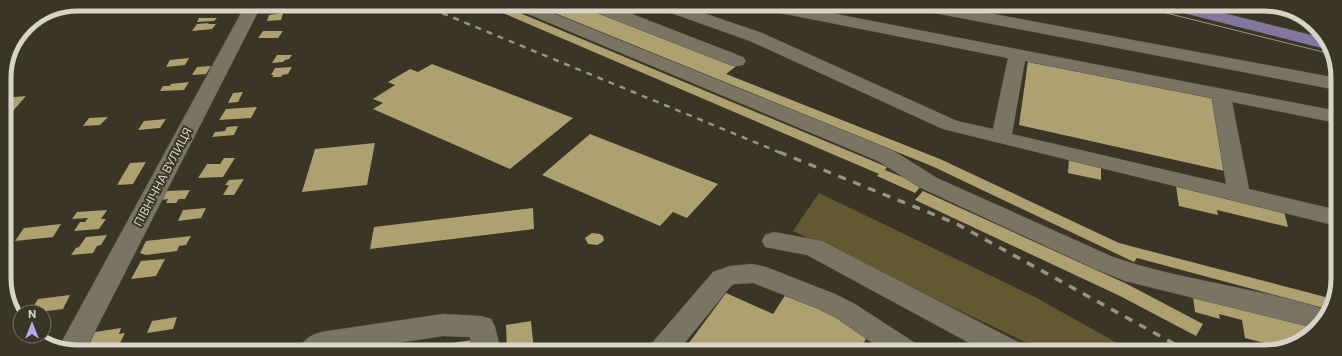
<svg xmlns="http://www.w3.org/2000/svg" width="1342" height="356" font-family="Commissioner,sans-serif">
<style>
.green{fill:#625831}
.building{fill:#ada071}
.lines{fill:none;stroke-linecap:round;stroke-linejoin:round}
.minor-casing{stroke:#545042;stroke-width:1}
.major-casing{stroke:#545042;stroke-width:1}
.minor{fill:#7a7563;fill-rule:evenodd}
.major{fill:#84769e;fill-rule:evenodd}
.tram{stroke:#979487;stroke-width:1}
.rail-far1{stroke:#979487;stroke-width:2.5;stroke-dasharray:6 6;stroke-linecap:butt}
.rail{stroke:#979487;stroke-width:3.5;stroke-dasharray:8 8;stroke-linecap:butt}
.labels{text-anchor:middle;stroke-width:4;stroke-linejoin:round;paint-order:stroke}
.street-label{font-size:12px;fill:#d6d4c9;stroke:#3a3524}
.rim{fill:none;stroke:#d6d4c9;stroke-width:5}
</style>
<rect width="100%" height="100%" fill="#3a3524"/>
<!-- green -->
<path class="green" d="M819 193 1037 298 1133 352H1046L793 231Z"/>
<!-- building -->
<path class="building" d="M482 4 501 5 887 167 885 170 922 185 915 193 877 176 879 174Z
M535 5H585L739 64 726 74 940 159 1119 243 1333 299 1327 309 1137 258 1134 262 934 167Z
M223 8 221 11 199 12 201 9Z
M283 13 281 20 267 21 269 15Z
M199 18H217L214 21 197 22Z
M209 23 208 24H216L212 29 192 31 197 24Z
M263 31H283L278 38H258Z
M277 55H292L289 59 285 60 283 62 272 63Z
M189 58 185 65 166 67 170 60Z
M1028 61 1213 97 1229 172 1019 125Z
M432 64 573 118 510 169 373 109 383 103 373 99 395 85 388 82 410 69 418 72Z
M211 66 206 74 192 75 197 67Z
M292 67 288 74 282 75 281 77H272L274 75H271L275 68Z
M189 82 184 90 160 91 163 86H170L171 84Z
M243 92 238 102 228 103 233 93Z
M26 96 6 119H4V98Z
M257 107 251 118 219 120 226 109Z
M108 117 100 125 83 126 89 118Z
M166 119 160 128 138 130 144 121Z
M238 126 234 135 212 137 215 132 225 131 227 127Z
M590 134 718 184 687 218 673 212 660 226 542 175Z
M375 143 367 185 302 192 315 149Z
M1069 157 1101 164V180L1068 173Z
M224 158H235L223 177 198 178 207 164H220Z
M146 162 133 184 117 185 130 163Z
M244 179 234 195H223L229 185H225L229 180Z
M1176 186 1284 211 1288 227 1217 210 1218 215 1179 206Z
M190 190 185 199H179L176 203H166L168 199 160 200 166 191Z
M923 191 1127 284 1203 324 1196 336 1120 296 915 200Z
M206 208 201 218 178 221 183 210Z
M533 208 534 229 370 249 374 227Z
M107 210 101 219H106L99 229 74 231 80 222H85L88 218 72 219 77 212Z
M61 224 53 237 15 241 24 228Z
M592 233 600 234 603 236 604 240 601 243 597 245 588 244 585 238Z
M107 235 101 245 97 246 93 253 71 255 76 248 79 247 86 237Z
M191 236 186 245 179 246 177 251 146 255 140 253 146 241Z
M165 259 156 276 131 279 141 261Z
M1192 290 1318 325 1313 334 1280 347 1245 338 1242 320 1219 314 1220 319 1195 312Z
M726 293 773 314 786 294 870 330 860 351H683Z
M70 295 63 309 47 311 44 315V312H30L38 299Z
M177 317 173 329 147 333 152 321Z
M531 321 534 351H507L506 325Z
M121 328 119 334 125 333 120 343 87 348 95 332Z
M479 339V351H402V350Z"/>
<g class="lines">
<defs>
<path id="minor" d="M246 4H262L85 351H63L58 348 61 343Z
M512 5H533L894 151 937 178 1113 257C1182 281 1257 287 1326 310L1316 328 1125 281 1095 269 921 188 878 161 514 8Z
M583 5H605L616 9 629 5H653L651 8 632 14 743 57 746 61 743 65 737 66 731 65 585 8Z
M662 5H680L762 33 957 121 993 129 1008 58 765 10 759 8 757 5H789L1337 111V123L1232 102 1249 189 1337 210V226L943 129 750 41 671 13ZM1025 61 1212 98 1226 184 1012 134Z
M911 5H945L1337 78V90L919 10 913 8Z
M774 232 822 241 1022 344 1026 352H986L807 255 765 247 762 241 765 235Z
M752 264 766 267 835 294 855 304 915 343 919 351H884L837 318 817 308 753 283 734 284 731 286 678 351H648L652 343 713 272 730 266Z
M443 314 481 316 491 319 495 327 501 351H473L470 337 443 336 344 351H298C303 340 310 335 321 332Z"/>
<path id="major" d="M1162 5H1191L1323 38 1329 49H1326L1164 8Z"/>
</defs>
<!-- minor casing -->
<use href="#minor" class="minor-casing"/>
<!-- major casing -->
<use href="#major" class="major-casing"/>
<!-- minor -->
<use href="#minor" class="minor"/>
<!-- major -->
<use href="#major" class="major"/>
<!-- tram -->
<path class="tram" d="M1134 5 1331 54"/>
<!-- rail-far1 -->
<path class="rail-far1" d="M420 4 781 153
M1253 5 1298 16"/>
<!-- rail -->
<path class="rail" d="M779 152 957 224 1189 352"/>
</g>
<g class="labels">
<!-- street labels -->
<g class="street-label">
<text transform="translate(163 177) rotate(-62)" y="4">ПІВНІЧНА ВУЛИЦЯ</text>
</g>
</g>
<!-- crop -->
<path d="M0 0H1342V356H0ZM78 11H1264A67 67 0 0 1 1331 78V278A67 67 0 0 1 1264 345H78A67 67 0 0 1 11 278V78A67 67 0 0 1 78 11Z" fill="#3a3524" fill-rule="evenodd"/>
<path class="rim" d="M78 11H1264A67 67 0 0 1 1331 78V278A67 67 0 0 1 1264 345H78A67 67 0 0 1 11 278V78A67 67 0 0 1 78 11Z"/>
<!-- north arrow -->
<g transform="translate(32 324)"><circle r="19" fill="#3a3524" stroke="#787566"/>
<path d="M0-3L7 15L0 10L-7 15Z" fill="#bbaaf6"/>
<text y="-6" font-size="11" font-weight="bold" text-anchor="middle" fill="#d6d4c9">N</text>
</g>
</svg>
